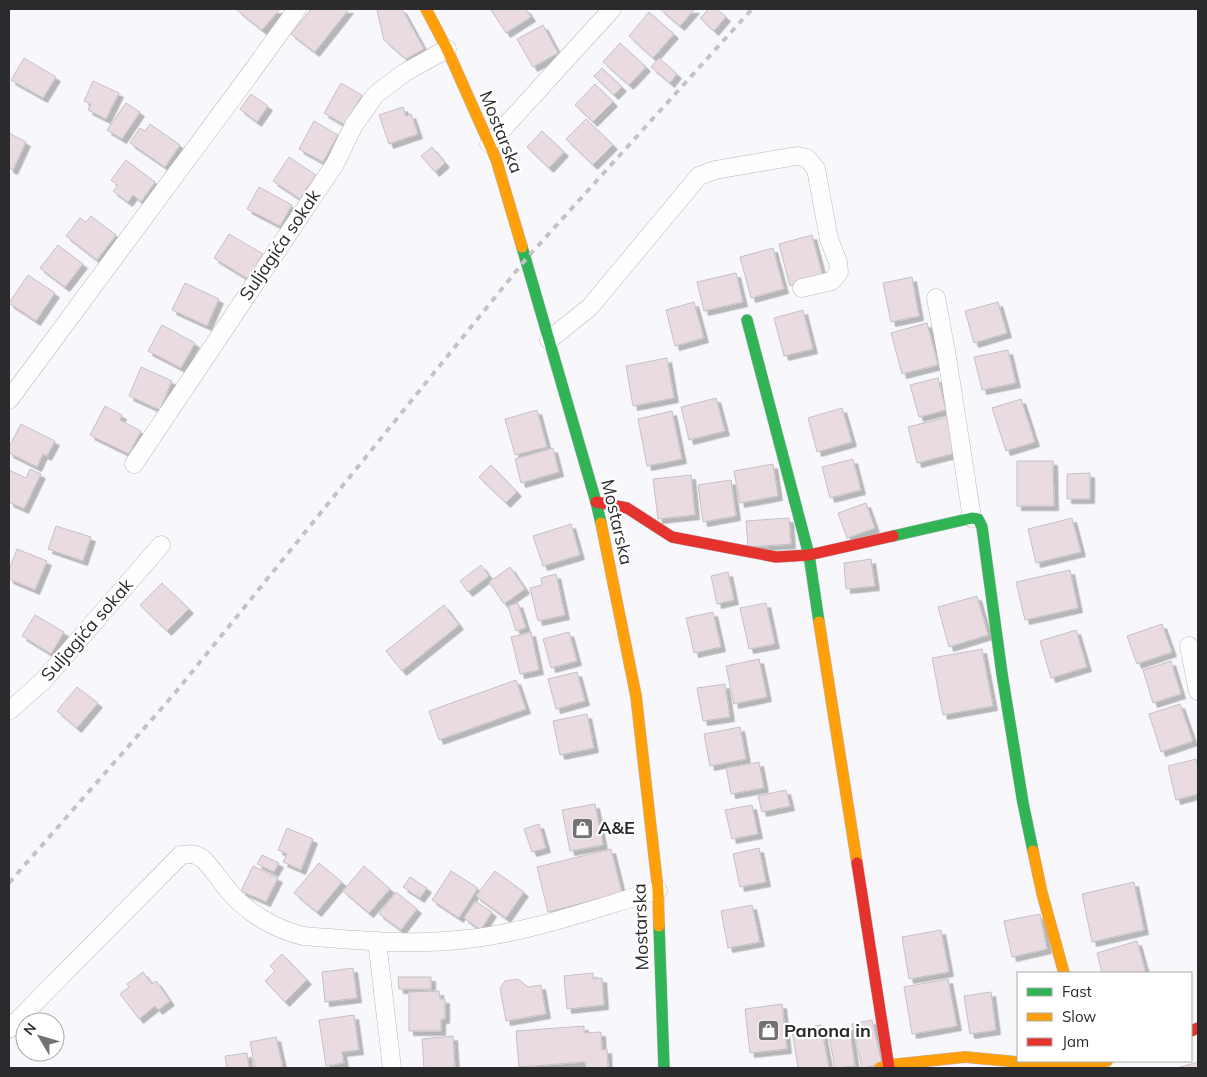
<svg xmlns="http://www.w3.org/2000/svg" width="1207" height="1077" font-family="Mulish,sans-serif">
<style>
.building{fill:#eadae1;stroke:#c3c2c3;filter:url(#shadow)}
.lines{fill:none;stroke-linecap:round;stroke-linejoin:round}
.street-casing{stroke:#b8b8bb;stroke-width:19}
.fast-casing{stroke:#b8b8bb;stroke-width:12}
.slow-casing{stroke:#b8b8bb;stroke-width:12}
.jam-casing{stroke:#b8b8bb;stroke-width:12}
.street{stroke:#fefeff;stroke-width:18}
.fast{stroke:#30b455;stroke-width:11}
.slow{stroke:#ff9f0a;stroke-width:11}
.jam{stroke:#e5322d;stroke-width:11}
.rail{stroke:#c3c3c4;stroke-width:4;stroke-dasharray:6 6;stroke-linecap:butt}
.labels{text-anchor:middle;stroke-width:4.5;stroke-linejoin:round;paint-order:stroke}
.street-label{font-size:18px;fill:#2b2b2e;stroke:#fff}
.poi-label{font-size:18px;font-weight:bold;fill:#2b2b2e;stroke:#fff;text-anchor:start}
</style>
<defs>
<filter id="shadow"><feDropShadow dx="4.5" dy="4.5" stdDeviation="0" flood-color="#0004"/></filter>
</defs>
<rect width="100%" height="100%" fill="#f8f8fc"/>
<!-- building -->
<path class="building" d="M238 9H280L262 30 237 10Z
M311 9H349L315 52 291 34Z
M379 9H402L424 49 406 59 384 40 377 10Z
M494 9H526L531 17 506 33 491 10Z
M660 9H695L680 26Z
M705 9H717L726 17 714 31 700 18 707 11Z
M649 12 674 34 653 58 629 36Z
M543 25 558 53 533 67 517 39Z
M620 43 646 67 629 85 603 62Z
M24 58 56 77 43 98 11 80Z
M659 58 677 74 670 83 651 67Z
M602 68 622 87 614 95 594 76Z
M93 81 119 93 106 119 88 110 91 104 84 101Z
M341 83 362 95 345 125 324 113Z
M595 84 613 102 593 122 575 105Z
M251 94 268 106 257 122 240 109Z
M126 103 140 112 122 139 107 130Z
M403 107 406 116 411 114 418 134 389 144 379 115Z
M586 119 613 145 593 165 566 139Z
M314 121 338 135 323 162 299 149Z
M150 124 180 145 165 167 130 143 140 128 145 131Z
M542 131 564 152 549 168 527 147Z
M9 133 26 142 13 170 9 168Z
M432 147 445 163 435 172 421 156Z
M289 157 316 175 300 199 273 181Z
M126 160 155 182 141 202 133 195 128 202 113 191 118 185 111 180Z
M259 187 292 205 280 226 247 209Z
M91 216 116 235 97 260 66 236 80 218 86 222Z
M229 234 263 254 248 279 214 258Z
M812 235 823 277 790 286 779 244Z
M58 245 83 264 65 287 40 268Z
M773 248 784 289 751 298 740 257Z
M736 273 743 302 704 311 697 282Z
M28 275 55 293 36 321 9 303Z
M912 277 919 316 891 322 883 283Z
M185 283 219 299 207 326 172 310Z
M694 302 704 338 675 346 666 310Z
M998 302 1007 333 974 343 965 311Z
M803 310 813 349 784 356 774 318Z
M927 323 938 365 902 374 891 333Z
M162 325 195 343 181 368 148 351Z
M1008 350 1016 383 982 390 974 357Z
M667 358 674 398 633 406 626 366Z
M141 367 172 381 160 410 129 396Z
M938 378 946 410 919 417 910 385Z
M716 398 725 431 689 440 681 407Z
M1021 399 1035 442 1006 451 992 408Z
M105 406 122 415 120 420 141 431 129 454 90 435Z
M842 408 852 442 817 452 808 418Z
M537 410 547 447 515 455 505 419Z
M672 411 682 459 647 466 638 419Z
M947 417 956 453 917 463 908 427Z
M21 424 55 441 47 456 43 454 37 467 9 453V447Z
M553 448 559 472 521 483 515 459Z
M853 459 861 490 830 498 822 467Z
M1017 461H1053L1054 506H1017Z
M773 464 778 496 740 503 734 471Z
M491 465 517 492 506 503 479 477Z
M30 469 41 474 24 509 9 502V470L26 478Z
M1090 473V499H1067V474Z
M691 475 695 515 658 519 653 479Z
M731 480 736 516 703 522 698 485Z
M866 503 875 528 847 538 838 513Z
M789 518 791 544 748 547 746 521Z
M1072 518 1081 552 1036 563 1028 529Z
M571 524 580 555 543 566 533 536Z
M56 526 91 537 83 561 48 549Z
M17 549 47 561 35 590 9 579V570Z
M871 559 875 586 846 589 844 563Z
M481 565 489 576 468 592 460 581Z
M510 567 525 589 504 604 489 582Z
M1070 570 1078 608 1025 620 1016 582Z
M728 572 734 600 717 604 711 576Z
M556 574 565 615 538 621 530 588 542 585 541 578Z
M162 583 189 609 167 631 140 605Z
M977 596 988 635 949 647 938 607Z
M518 603 526 628 516 631 508 606Z
M766 603 775 644 749 649 740 608Z
M444 605 459 625 402 671 386 651Z
M713 612 721 647 694 653 686 618Z
M35 615 64 632 51 654 22 636Z
M1162 624 1172 652 1137 664 1127 636Z
M1076 630 1087 667 1051 678 1040 641Z
M531 632 539 670 520 674 511 637Z
M569 632 577 661 551 668 543 639Z
M982 649 993 706 943 715 932 658Z
M759 659 767 697 734 704 726 666Z
M1171 661 1181 694 1153 703 1143 670Z
M577 672 585 701 556 709 548 679Z
M516 680 526 709 439 740 429 711Z
M725 684 730 717 703 721 697 688Z
M77 687 98 703 77 728 57 711Z
M1180 704 1193 741 1161 752 1149 714Z
M587 714 594 748 560 755 553 721Z
M740 727 746 759 710 766 704 734Z
M1196 759 1198 769V794L1176 800 1168 766Z
M759 762 764 788 731 794 726 768Z
M786 790 790 806 762 812 758 796Z
M595 804 603 845 570 851 562 810Z
M752 805 758 834 732 839 725 810Z
M539 824 546 848 532 852 524 829Z
M287 828 313 839 301 870 283 862 287 854 278 850Z
M759 848 766 882 740 887 733 854Z
M611 849 622 893 548 912 537 867Z
M262 855 279 863 274 872 257 864Z
M319 863 342 882 317 912 294 893Z
M253 866 278 878 266 902 241 891Z
M364 866 390 889 369 913 343 891Z
M451 871 478 888 459 918 432 900Z
M495 871 524 892 506 918 476 896Z
M410 877 427 888 420 898 403 887Z
M1134 882 1144 930 1092 942 1082 894Z
M396 892 417 909 401 930 379 914Z
M475 901 492 912 481 930 464 918Z
M752 905 760 942 728 948 721 911Z
M1040 914 1047 949 1012 957 1004 921Z
M941 930 949 972 909 979 902 937Z
M1137 941 1146 973H1102L1097 953Z
M282 954 307 980 285 1002 265 981 275 971 270 966Z
M353 968 357 998 325 1002 322 972Z
M143 972 152 984 156 981 170 1001 158 1010 155 1006 139 1019 120 994 129 987 127 984Z
M593 973V979L602 978 604 1005 567 1009 564 976Z
M398 977H431V989H399Z
M518 979 528 987 541 985 546 1014 506 1021 500 988 505 981Z
M948 979 957 1026 912 1034 904 987Z
M439 991 440 999H445V1019H441V1031H409V992Z
M991 992 996 1030 970 1034 964 996Z
M782 1004 787 1049 750 1053 745 1009Z
M354 1015 359 1050 342 1052 344 1063 326 1066 319 1020Z
M872 1020 882 1064 862 1068 852 1024Z
M821 1025 829 1068H798L792 1030Z
M584 1026V1033L601 1032 602 1050 607 1049 608 1068H586L585 1062 519 1067 516 1031Z
M849 1026 855 1066 835 1068 828 1030Z
M453 1036 455 1068H424L422 1039Z
M276 1037 283 1068H255L250 1042Z
M247 1053 249 1068H227L225 1056Z
M1198 1062V1068H1177Z"/>
<g class="lines">
<defs>
<path id="street" d="M489 144 612 9
M936 298 947 357 972 518
M549 340 590 307 699 176 715 170 797 156 807 158 816 169 829 239 838 262 839 272 832 281 802 288
M9 400 256 66 297 9
M134 464 335 164 354 125 375 95 404 73 447 49
M1189 646 1198 691
M9 711 43 681 161 545
M377 941 392 1068
M9 1029 181 855C190 854 195 853 203 859 210 865 221 882 228 890 247 913 275 929 303 936 358 940 413 946 467 939 532 932 596 908 658 890"/>
<path id="fast" d="M522 247 596 502 601 523
M747 320 809 555 819 622
M893 536 972 518 978 519 982 527 1002 674 1023 803 1033 851
M659 926 664 1068"/>
<path id="slow" d="M426 9 447 49 496 159 522 247
M601 523 636 696 658 890 659 926
M819 622 857 863
M1033 851 1042 893 1064 973
M880 1068 889 1065 965 1057 1049 1065H1090L1107 1061"/>
<path id="jam" d="M596 502 627 508 672 537 776 557 809 555 893 536
M857 863 889 1068
M1191 1031 1198 1028"/>
</defs>
<!-- street casing -->
<use href="#street" class="street-casing"/>
<!-- fast casing -->
<use href="#fast" class="fast-casing"/>
<!-- slow casing -->
<use href="#slow" class="slow-casing"/>
<!-- jam casing -->
<use href="#jam" class="jam-casing"/>
<!-- street -->
<use href="#street" class="street"/>
<!-- fast -->
<use href="#fast" class="fast"/>
<!-- slow -->
<use href="#slow" class="slow"/>
<!-- jam -->
<use href="#jam" class="jam"/>
<!-- rail -->
<path class="rail" d="M9 883 175 693 526 259 752 9"/>
</g>
<!-- icons -->
<defs>
<symbol id="shop-square" viewBox="-11 -11 22 22"><rect x="-9" y="-9" width="18" height="18" rx="4" fill="#737376" stroke="#fff"/><path d="M-5-2.5h2.3a2.7 3.5 0 0 1 5.4 0H5L5.5 6h-11ZM-1.5-2.5h3a1.5 2.3 0 0 0-3 0Z" fill="#fff"/></symbol>
</defs>
<g fill-rule="evenodd">
<use href="#shop-square" x="570" y="816" width="25" height="25"/>
<use href="#shop-square" x="756" y="1018" width="25" height="25"/>
</g>
<g class="labels">
<!-- street labels -->
<g class="street-label">
<text transform="translate(501 132) rotate(68)" y="6">Mostarska</text>
<text transform="translate(280 245) rotate(-56)" y="6">Suljagića sokak</text>
<text transform="translate(617 522) rotate(77)" y="6">Mostarska</text>
<text transform="translate(87 630) rotate(-49)" y="6">Suljagića sokak</text>
<text transform="translate(641 927) rotate(-92)" y="6">Mostarska</text>
</g>
<!-- poi labels -->
<g class="poi-label">
<text x="598" y="834">A&amp;E</text>
<text x="784" y="1037">Panona in</text>
</g>
</g>
<!-- border -->
<rect width="1207" height="1077" fill="none" stroke="#2b2b2e" stroke-width="20"/>
<!-- legend -->
<rect x="1017" y="972" width="175" height="90" fill="#ffffff" stroke="#aaaaab"/>
<rect x="1027" y="988" width="25" height="8" fill="#30b455" stroke="#aaaaab"/>
<text x="1062" y="997" font-size="15" fill="#2b2b2e">Fast</text>
<rect x="1027" y="1013" width="25" height="8" fill="#ff9f0a" stroke="#aaaaab"/>
<text x="1062" y="1022" font-size="15" fill="#2b2b2e">Slow</text>
<rect x="1027" y="1038" width="25" height="8" fill="#e5322d" stroke="#aaaaab"/>
<text x="1062" y="1047" font-size="15" fill="#2b2b2e">Jam</text>
<!-- north arrow -->
<g transform="translate(40 1037) rotate(308)"><circle r="24" fill="#ffffff" stroke="#aaaaab"/>
<path d="M0-4L9 19L0 12L-9 19Z" fill="#737376"/>
<text y="-8" font-size="14" font-weight="bold" text-anchor="middle" fill="#2b2b2e">N</text>
</g>
</svg>
